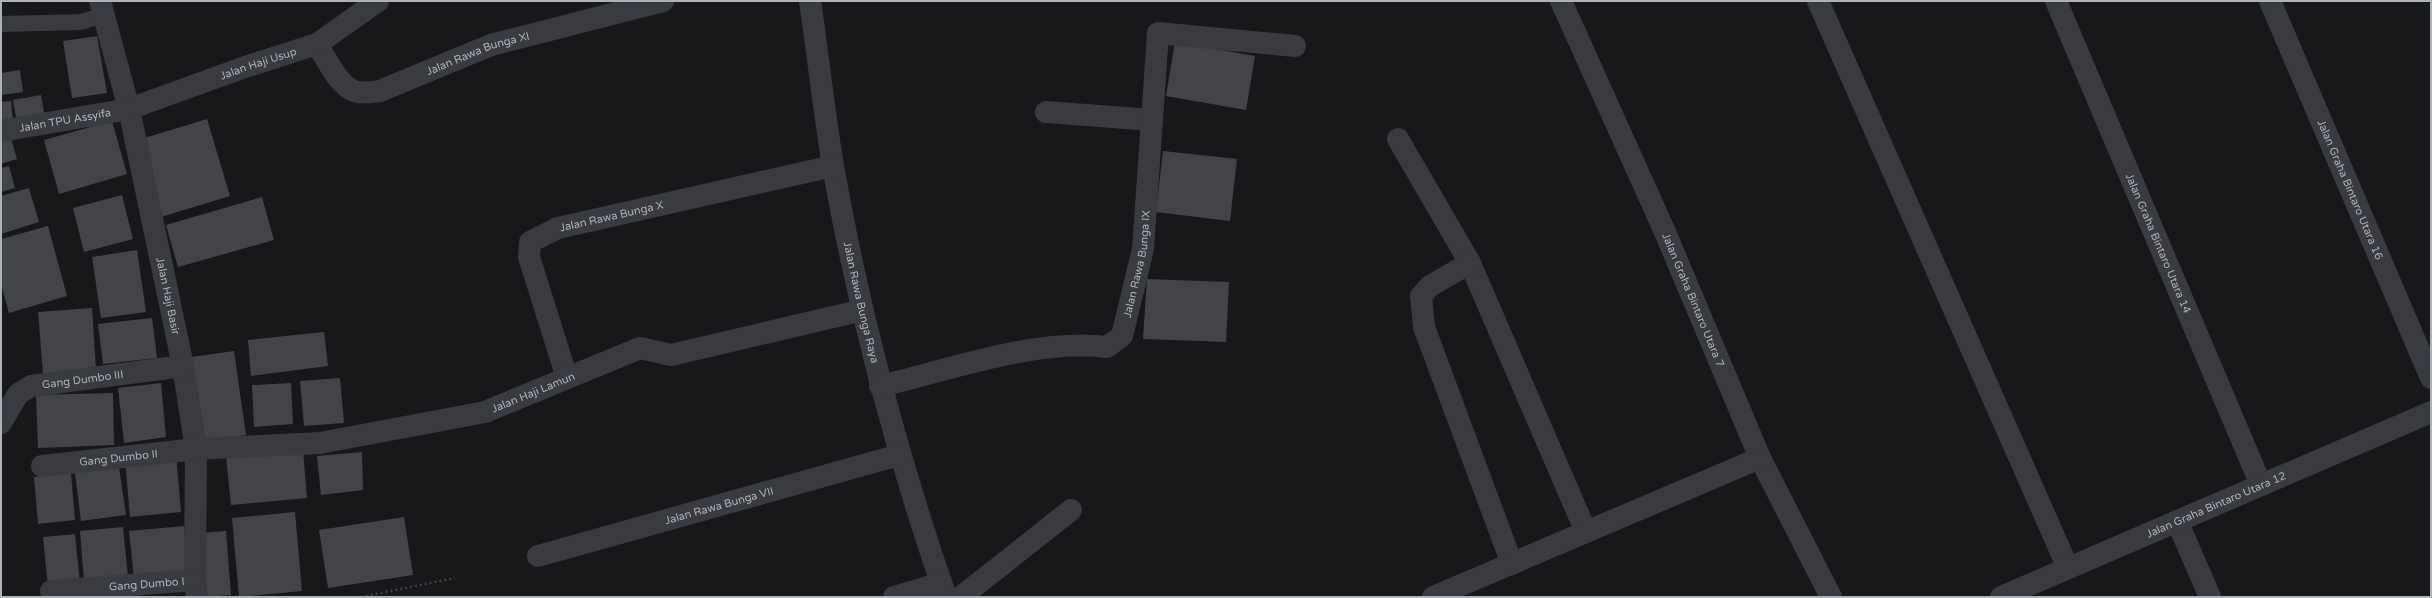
<svg xmlns="http://www.w3.org/2000/svg" width="2432" height="598" font-family="'Varela Round',sans-serif">
<style>
.building{fill:#424448}
.lines{fill:none;stroke-linecap:round;stroke-linejoin:round}
.path{stroke:#3f4247;stroke-width:2.5;stroke-dasharray:2 3;stroke-linecap:butt}
.lane{stroke:#393b40;stroke-width:16}
.street{stroke:#393b40;stroke-width:22}
.labels{text-anchor:middle;stroke-width:3;stroke-linejoin:round;paint-order:stroke}
.street-label{font-size:11px;fill:#aab2bb;stroke:#131316}
</style>
<rect width="100%" height="100%" fill="#18181b"/>
<!-- building -->
<path class="building" d="M97 36 107 93 72 98 63 41Z
M1175 42 1255 56 1246 110 1166 96Z
M20 70 23 92 1 95V73Z
M41 95 45 118 17 123 13 100Z
M11 101 13 123 1 124V102Z
M207 119 230 196 161 217 138 140Z
M112 121 127 174 59 194 44 140Z
M10 135 17 159 1 164V137Z
M1163 151 1237 159 1230 221 1156 212Z
M9 166 15 188 1 192V168Z
M29 188 39 222 1 234V196Z
M122 195 133 239 84 252 73 208Z
M262 197 274 240 178 267 166 225Z
M48 226 67 296 9 313 1 284V239Z
M137 250 146 312 101 318 92 257Z
M1147 279 1229 282 1226 342 1143 339Z
M92 308 96 370 43 373 38 312Z
M152 318 157 358 103 364 98 324Z
M324 332 328 366 251 376 248 340Z
M234 351 246 435 203 441 192 357Z
M340 378 344 423 304 426 300 381Z
M161 383 166 437 124 443 118 388Z
M291 383 293 424 254 427 252 385Z
M113 393 114 445 38 448 36 395Z
M303 450 307 498 231 505 226 457Z
M362 452 363 490 321 495 317 456Z
M176 455 181 512 130 517 125 460Z
M119 467 126 515 81 521 75 473Z
M71 473 75 520 38 524 34 477Z
M295 512 302 591 239 597 232 518Z
M404 517 413 575 328 588 319 530Z
M184 526 189 573 134 578 129 531Z
M123 527 128 577 84 581 80 531Z
M226 531 231 595 205 597 200 533Z
M75 534 80 584 48 587 43 537Z"/>
<g class="lines">
<!-- path -->
<path class="path" d="M361 597 455 578"/>
<!-- lane -->
<path class="lane" d="M1 24 81 22 103 15"/>
<!-- street -->
<g class="street">
<path id="s1" d="M100 1 129 109 183 366 196 449 195 580 197 597"/>
<path id="s2" d="M810 1C818 56 824 111 833 166 859 313 897 456 946 597"/>
<path id="s3" d="M1561 1 1665 232 1760 458 1831 597"/>
<path d="M1818 1 2068 568"/>
<path id="s4" d="M2056 1 2261 485"/>
<path id="s5" d="M2270 1 2431 378"/>
<path id="s6" d="M317 44C326 58 338 85 354 91 362 94 371 92 380 91L491 45 663 1"/>
<path d="M1046 112 1152 120"/>
<path id="s7" d="M1 131 129 109 245 67 317 44 378 1"/>
<path d="M1398 139 1470 263 1586 532"/>
<path d="M1470 263 1430 286 1421 296 1424 327 1512 564"/>
<path id="s8" d="M567 378 529 257 530 242 558 228 833 166"/>
<path id="s9" d="M880 386C949 370 1037 338 1107 347L1122 336 1143 249 1158 33 1295 46"/>
<path id="s10" d="M1 423 18 394 31 386 183 366"/>
<path id="s11" d="M42 466 196 449 320 443 485 412 640 348 671 355 863 310"/>
<path d="M2177 521 2210 597"/>
<path id="s12" d="M538 556 899 455"/>
<path id="s13" d="M51 591 195 580"/>
<path d="M894 597 941 583"/>
<path d="M961 597 1071 510"/>
<path d="M1433 597 1760 458"/>
<path id="s14" d="M2001 597 2431 412"/>
</g>
</g>
<g class="labels">
<!-- street labels -->
<g class="street-label">
<text dy="4" stroke="none"><textPath href="#s6" startOffset="192">Jalan Rawa Bunga XI</textPath></text>
<text dy="4" stroke="none"><textPath href="#s7" startOffset="267">Jalan Haji Usup</textPath></text>
<text dy="4" stroke="none"><textPath href="#s7" startOffset="65">Jalan TPU Assyifa</textPath></text>
<text dy="4" stroke="none"><textPath href="#s5" startOffset="205">Jalan Graha Bintaro Utara 16</textPath></text>
<text dy="4" stroke="none"><textPath href="#s8" startOffset="228">Jalan Rawa Bunga X</textPath></text>
<text dy="4" stroke="none"><textPath href="#s4" startOffset="263">Jalan Graha Bintaro Utara 14</textPath></text>
<text dy="4" stroke="none"><textPath href="#s9" startOffset="324">Jalan Rawa Bunga IX</textPath></text>
<text dy="4" stroke="none"><textPath href="#s1" startOffset="303">Jalan Haji Basir</textPath></text>
<text dy="4" stroke="none"><textPath href="#s3" startOffset="327">Jalan Graha Bintaro Utara 7</textPath></text>
<text dy="4" stroke="none"><textPath href="#s2" startOffset="306">Jalan Rawa Bunga Raya</textPath></text>
<text dy="4" stroke="none"><textPath href="#s10" startOffset="101">Gang Dumbo III</textPath></text>
<text dy="4" stroke="none"><textPath href="#s11" startOffset="499">Jalan Haji Lamun</textPath></text>
<text dy="4" stroke="none"><textPath href="#s11" startOffset="77">Gang Dumbo II</textPath></text>
<text dy="4" stroke="none"><textPath href="#s14" startOffset="234">Jalan Graha Bintaro Utara 12</textPath></text>
<text dy="4" stroke="none"><textPath href="#s12" startOffset="188">Jalan Rawa Bunga VII</textPath></text>
<text dy="4" stroke="none"><textPath href="#s13" startOffset="96">Gang Dumbo I</textPath></text>
</g>
</g>
<!-- border -->
<rect width="2432" height="598" fill="none" stroke="#aab2bb" stroke-width="4"/>
</svg>
